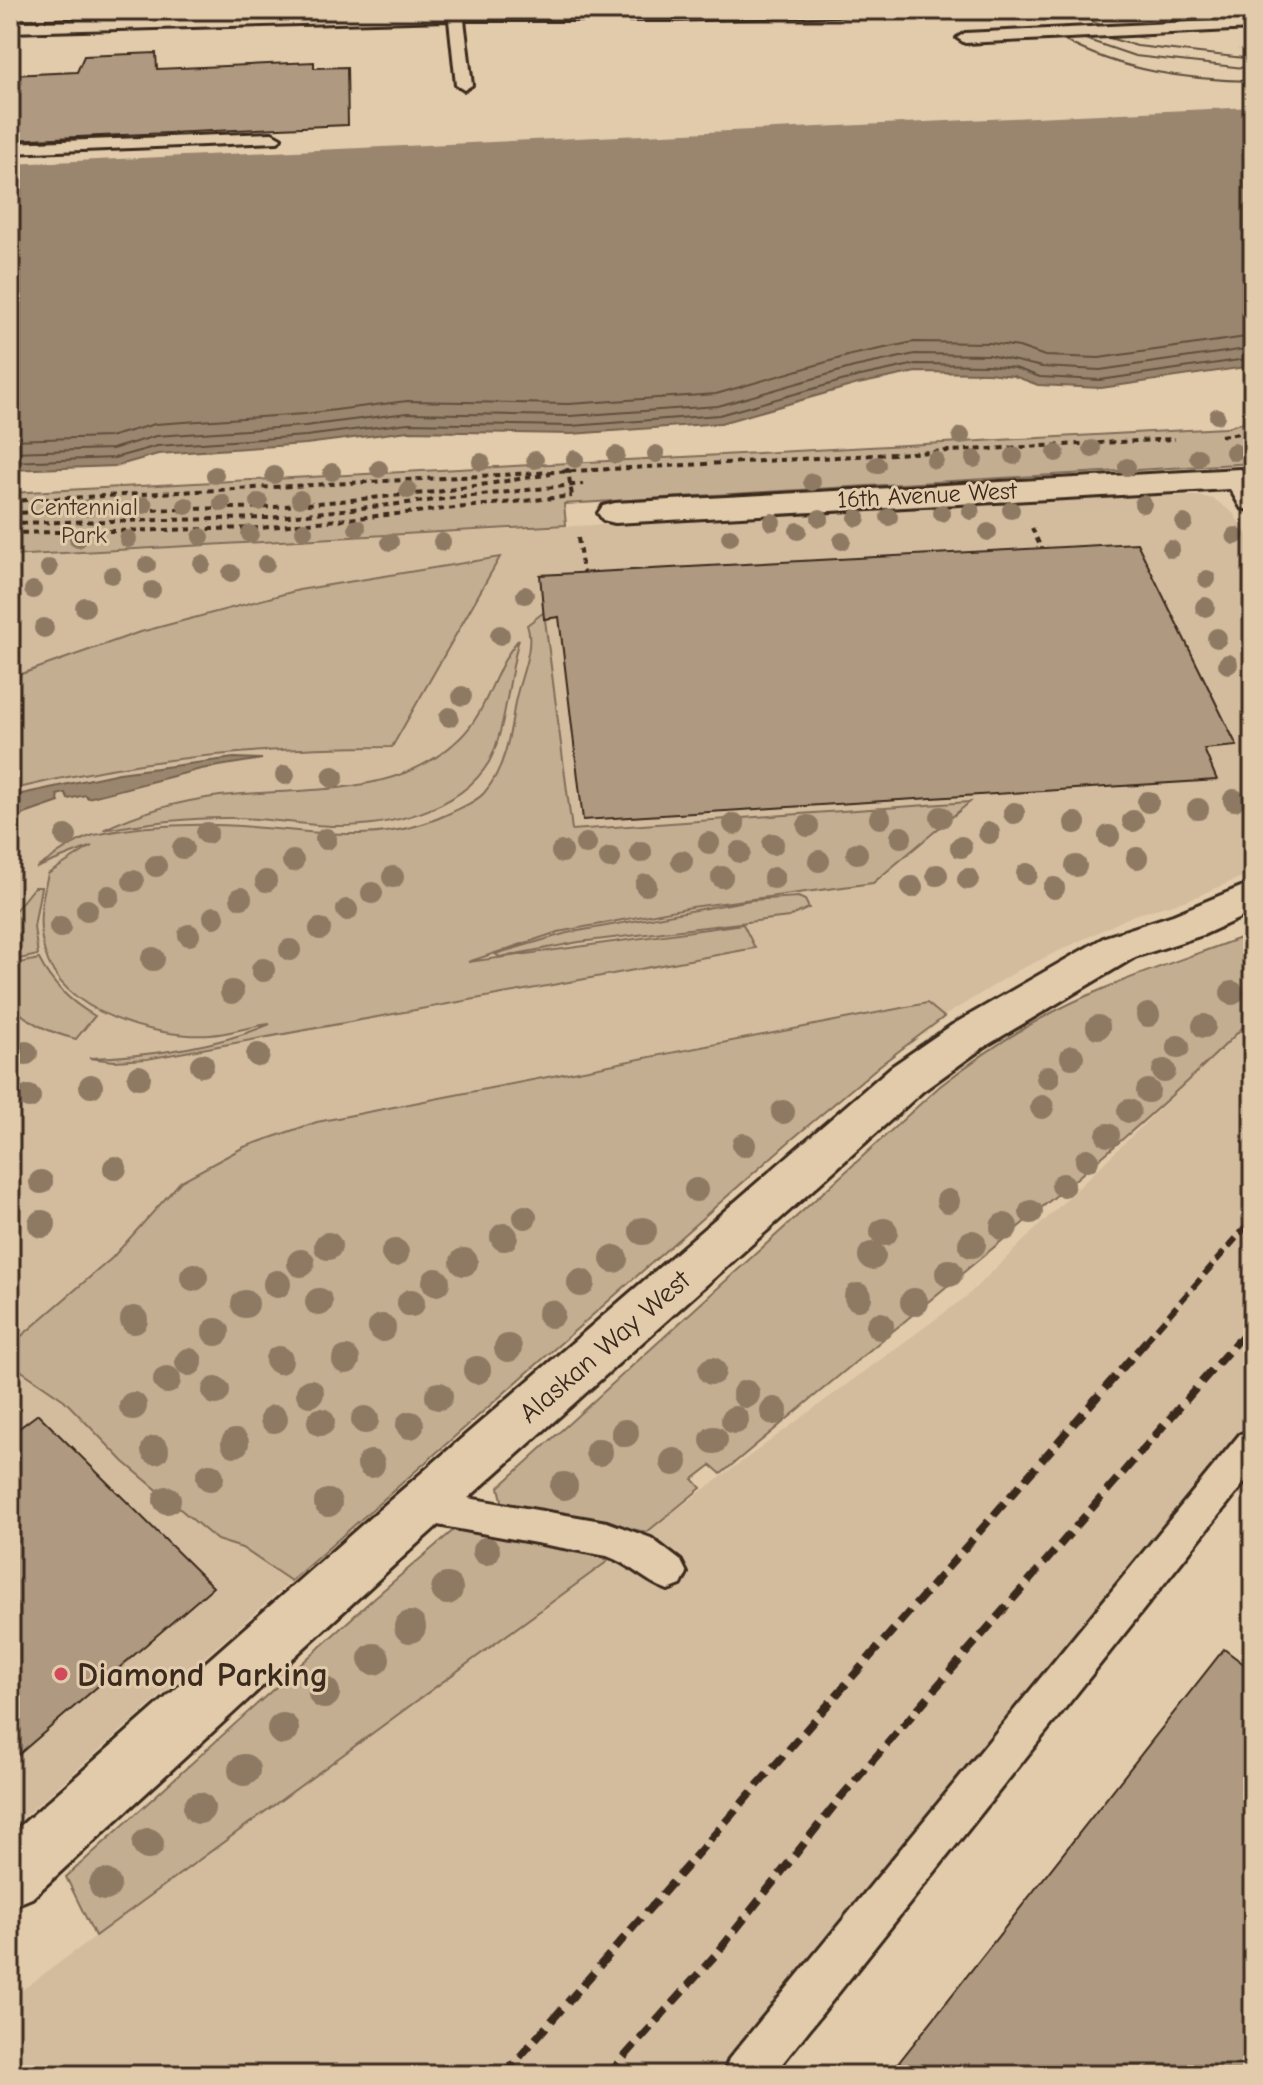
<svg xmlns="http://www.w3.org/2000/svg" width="1263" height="2085" font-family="'Comic Neue',sans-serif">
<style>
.built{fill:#d3bc9e}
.green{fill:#c4ae91;stroke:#806c58;stroke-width:2}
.water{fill:#9a866e;stroke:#74614e;stroke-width:2}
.pier{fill:#e2cbab}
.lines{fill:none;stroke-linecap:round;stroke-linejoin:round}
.shore{stroke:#614f3e;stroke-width:2}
.building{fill:#af9980;stroke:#3b2a1e;stroke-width:2}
.lane-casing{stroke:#3b2a1e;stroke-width:6}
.street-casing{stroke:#3b2a1e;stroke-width:6}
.path{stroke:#3b2a1e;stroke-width:4;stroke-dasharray:6 5;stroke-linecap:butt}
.lane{fill:#e2cbab;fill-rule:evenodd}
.street{fill:#e2cbab;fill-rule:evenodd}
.rail-far1{stroke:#3b2a1e;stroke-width:6;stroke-dasharray:12 6;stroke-linecap:butt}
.rail{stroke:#3b2a1e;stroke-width:8;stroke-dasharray:16 8;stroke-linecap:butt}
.tree{fill:#8e7a64}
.poi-dot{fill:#d1495b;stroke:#e2cbab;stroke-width:3}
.labels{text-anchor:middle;stroke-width:6;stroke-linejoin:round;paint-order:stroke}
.far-street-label{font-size:24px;fill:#3b2a1e;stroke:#e2cbab}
.far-park-label{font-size:24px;fill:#49372a;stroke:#e2cbab}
.street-label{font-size:28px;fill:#3b2a1e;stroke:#e2cbab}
.near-poi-label{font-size:34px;font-weight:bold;fill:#3b2a1e;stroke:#e2cbab;text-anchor:start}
</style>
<rect width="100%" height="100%" fill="#e2cbab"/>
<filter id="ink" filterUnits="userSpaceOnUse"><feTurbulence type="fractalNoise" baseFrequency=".0125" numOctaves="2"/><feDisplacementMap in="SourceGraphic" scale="16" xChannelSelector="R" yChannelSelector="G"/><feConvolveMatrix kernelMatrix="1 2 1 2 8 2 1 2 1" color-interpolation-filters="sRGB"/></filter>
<g filter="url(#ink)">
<!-- built -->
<path class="built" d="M1160 495 1200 496 1214 499 1233 513 1253 543V872L1191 899 1134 915 1019 970 933 1023 791 1140 10 1829V556Z
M1253 1018V1445L745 2075H10V1999L967 1296Z"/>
<!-- green -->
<path class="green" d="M1253 419V463L564 504 566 525 10 556V493L1225 428Z
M500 557 392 747C261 747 138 758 10 790V678L137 633 299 590Z
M544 612 572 830 970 802 873 883 692 907 558 932 468 962 743 924 755 948 147 1059 114 1061 89 1058C149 1056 214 1048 270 1024 250 1026 230 1034 210 1035 154 1038 63 1013 45 953 37 926 41 901 48 874L92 846 36 868C53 858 75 840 94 835 133 827 176 824 215 825 298 826 369 851 448 814 460 808 475 803 484 793 504 770 510 736 514 708 517 683 536 649 527 625Z
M519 639C509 674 505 734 489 762 459 812 386 827 332 826 300 825 268 818 236 818 191 817 147 823 103 830 140 812 180 801 220 796 301 787 397 800 460 738 489 710 493 669 519 639Z
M34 887H41L34 927 38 955 10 961V917Z
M798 897 805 900 809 908 789 917 579 942 500 957 495 954 567 933 751 900Z
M1253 933V1017C1164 1108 1067 1187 970 1267 886 1336 804 1405 721 1474L711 1465 693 1479 701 1488 647 1532 503 1505 499 1487 940 1086C975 1059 1013 1033 1053 1012 1117 979 1186 959 1253 933Z
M39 959C51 983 72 1003 95 1016L76 1039C55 1034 18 1021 10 998 7 989 10 975 10 965Z
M927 1003 944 1017 879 1066 791 1140 291 1581 242 1548 217 1540 124 1462 64 1400 10 1363V1346L112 1258 181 1181 244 1147 317 1122Z
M456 1528 578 1548 608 1561 95 1936 66 1877 374 1598Z"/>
<!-- water -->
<path class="water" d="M10 10H1071C1124 42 1191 50 1253 51V366L1101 388 1038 385 1014 376 988 373 916 372 858 384 721 423 571 434 408 431 306 444 158 454 116 466 10 470Z
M234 758 262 759 201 769 88 798 85 795 68 799 65 793 57 795 59 802 10 819V797L17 795 119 773Z"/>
<!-- pier -->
<path class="pier" d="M10 10H1071L1100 27 1138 38 1253 51V107L10 164Z"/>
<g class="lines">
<!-- shore -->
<path class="shore" d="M1109 38 1137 46 1253 59
M1085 39 1135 56 1253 69
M1063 40C1122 71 1187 80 1253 81
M10 440 109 437 155 424 304 414 407 401 569 404 716 394 851 355 914 342 990 343 1019 347 1045 356 1099 358 1253 336
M10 452 112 449 156 436 305 426 407 413 570 416 718 406 854 367 915 354 989 355 1042 367 1100 370 1253 348
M10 462 114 458 157 446 306 436 408 423 571 426 719 415 856 377 916 364 988 365 1015 368 1040 377 1100 380 1253 358"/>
</g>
<!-- building -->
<path class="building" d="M156 53 157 69 314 62V68L347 67 348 125 10 140V75L77 72 84 56Z
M1137 543 1237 746 1204 749 1217 780 583 820 559 617 544 619 540 575Z
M38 1414 213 1587 10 1762V1435Z
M1224 1649 1253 1671V2075H889Z"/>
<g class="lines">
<defs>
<path id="lane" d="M456 10H853L845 15 672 20H464L472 85 464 90 456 85 449 20 10 32V22Z
M1253 19V29L965 43 957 38 965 33Z
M272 133 281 138 278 142 10 153V143Z
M1253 1430V1472L773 2075H723L729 2059 1240 1434Z
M421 1490 607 1522 651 1538 681 1561 687 1573 681 1585 668 1590C645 1582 630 1564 607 1556L421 1522 408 1517 403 1506 408 1495Z"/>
<path id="street" d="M1240 469 1253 474V511L1241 508 1230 489 615 523 603 520 598 513 603 506 615 503Z
M1253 882V912L1203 935 1135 957 984 1047 923 1091 418 1543 32 1898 10 1907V1835L380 1509 891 1067 952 1025 1105 937 1173 915Z"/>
</defs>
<!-- lane casing -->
<use href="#lane" class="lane-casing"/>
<!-- street casing -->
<use href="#street" class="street-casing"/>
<!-- path -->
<path class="path" d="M1221 436 1253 431
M565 471 568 470 572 496
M10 501 1175 439
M10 513 275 507 436 492 551 474
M10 523 269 518 583 484
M1032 528 1041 548
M10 533 260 528 572 496
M578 538 583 572"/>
<!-- lane -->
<use href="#lane" class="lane"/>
<!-- street -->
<use href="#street" class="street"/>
<!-- rail-far1 -->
<path class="rail-far1" d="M1145 1342 1253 1219
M1237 1342 1253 1323"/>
<!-- rail -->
<path class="rail" d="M504 2075 1147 1340
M608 2075 718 1952 841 1797 1238 1340"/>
</g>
<!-- trees -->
<g class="tree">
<circle cx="1217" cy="416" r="8"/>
<circle cx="961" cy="436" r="9"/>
<circle cx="1092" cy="449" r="9"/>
<circle cx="1234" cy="452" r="9"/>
<circle cx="1056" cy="453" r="9"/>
<circle cx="656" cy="454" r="9"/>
<circle cx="616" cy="455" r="9"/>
<circle cx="1014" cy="456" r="9"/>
<circle cx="1198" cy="457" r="9"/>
<circle cx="575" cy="459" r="9"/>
<circle cx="974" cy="459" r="9"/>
<circle cx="535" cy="460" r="9"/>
<circle cx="935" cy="460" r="9"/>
<circle cx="481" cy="462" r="9"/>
<circle cx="877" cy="465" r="9"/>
<circle cx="1127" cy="467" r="9"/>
<circle cx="379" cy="469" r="9"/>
<circle cx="332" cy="472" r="9"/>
<circle cx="215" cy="475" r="9"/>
<circle cx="274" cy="475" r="9"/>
<circle cx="812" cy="482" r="9"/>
<circle cx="408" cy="490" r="9"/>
<circle cx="300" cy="499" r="9"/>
<circle cx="259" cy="502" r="9"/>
<circle cx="222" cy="503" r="9"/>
<circle cx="1143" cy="504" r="9"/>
<circle cx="144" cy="505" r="9"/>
<circle cx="186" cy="506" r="9"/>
<circle cx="88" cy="508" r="9"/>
<circle cx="1011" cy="510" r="9"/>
<circle cx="971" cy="511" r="9"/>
<circle cx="942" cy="513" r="9"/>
<circle cx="889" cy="517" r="9"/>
<circle cx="820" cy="518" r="9"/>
<circle cx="857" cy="518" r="9"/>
<circle cx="772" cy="522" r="9"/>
<circle cx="1184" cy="523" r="9"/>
<circle cx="357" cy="528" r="9"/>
<circle cx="304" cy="531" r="9"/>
<circle cx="798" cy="531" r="9"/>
<circle cx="988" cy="532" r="9"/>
<circle cx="250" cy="534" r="9"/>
<circle cx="1235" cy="536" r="9"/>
<circle cx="201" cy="537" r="9"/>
<circle cx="730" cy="537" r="9"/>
<circle cx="78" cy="539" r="9"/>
<circle cx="128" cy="539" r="9"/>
<circle cx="842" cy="541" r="9"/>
<circle cx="390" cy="542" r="9"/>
<circle cx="442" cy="542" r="9"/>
<circle cx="1171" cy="549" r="9"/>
<circle cx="202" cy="564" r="9"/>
<circle cx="266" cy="564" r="9"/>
<circle cx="147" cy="565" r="9"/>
<circle cx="49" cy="568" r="9"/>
<circle cx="231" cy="573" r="9"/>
<circle cx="112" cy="575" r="9"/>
<circle cx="1207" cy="579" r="9"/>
<circle cx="33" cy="590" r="9"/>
<circle cx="152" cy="590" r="9"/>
<circle cx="525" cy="595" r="9"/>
<circle cx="85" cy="607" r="10"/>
<circle cx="1205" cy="607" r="10"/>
<circle cx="44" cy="628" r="10"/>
<circle cx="500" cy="635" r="10"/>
<circle cx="1217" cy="638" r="10"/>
<circle cx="1228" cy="664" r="10"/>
<circle cx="462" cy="696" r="10"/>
<circle cx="449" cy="717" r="10"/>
<circle cx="285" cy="775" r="10"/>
<circle cx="333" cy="777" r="11"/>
<circle cx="1234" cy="800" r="11"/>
<circle cx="1148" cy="802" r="11"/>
<circle cx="1198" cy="809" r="11"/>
<circle cx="1014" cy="813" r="11"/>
<circle cx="941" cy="817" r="11"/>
<circle cx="880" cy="818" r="11"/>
<circle cx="1133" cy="821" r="11"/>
<circle cx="1075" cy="823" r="11"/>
<circle cx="734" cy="824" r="11"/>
<circle cx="808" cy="826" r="11"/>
<circle cx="207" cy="833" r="11"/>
<circle cx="989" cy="833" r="11"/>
<circle cx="66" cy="836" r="11"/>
<circle cx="1109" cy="836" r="11"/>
<circle cx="901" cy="837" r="11"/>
<circle cx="326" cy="839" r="11"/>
<circle cx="709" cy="843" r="11"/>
<circle cx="586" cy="844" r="11"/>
<circle cx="773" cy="844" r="11"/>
<circle cx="961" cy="847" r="11"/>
<circle cx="183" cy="848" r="11"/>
<circle cx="562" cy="852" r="11"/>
<circle cx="641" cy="852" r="11"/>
<circle cx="740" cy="852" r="11"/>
<circle cx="857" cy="853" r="11"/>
<circle cx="610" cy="858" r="11"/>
<circle cx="1137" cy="858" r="11"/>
<circle cx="293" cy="861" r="11"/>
<circle cx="682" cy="861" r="11"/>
<circle cx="819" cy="861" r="11"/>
<circle cx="156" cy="866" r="11"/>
<circle cx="1076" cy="866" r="11"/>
<circle cx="1027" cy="874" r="11"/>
<circle cx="937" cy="875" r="11"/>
<circle cx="393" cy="877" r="11"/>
<circle cx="722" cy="877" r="11"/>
<circle cx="774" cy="878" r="11"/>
<circle cx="968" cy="879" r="11"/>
<circle cx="133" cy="881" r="11"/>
<circle cx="266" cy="881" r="11"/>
<circle cx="646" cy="885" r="11"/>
<circle cx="912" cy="887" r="11"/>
<circle cx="1054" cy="888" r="11"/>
<circle cx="372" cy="893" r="11"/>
<circle cx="109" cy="896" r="11"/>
<circle cx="241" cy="898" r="11"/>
<circle cx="87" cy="910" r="11"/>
<circle cx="347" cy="910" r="11"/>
<circle cx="214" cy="917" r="11"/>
<circle cx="60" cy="927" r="11"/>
<circle cx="320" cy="929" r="11"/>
<circle cx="189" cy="935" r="11"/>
<circle cx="290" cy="950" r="11"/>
<circle cx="153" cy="959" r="12"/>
<circle cx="263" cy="970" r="12"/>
<circle cx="232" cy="992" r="12"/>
<circle cx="1232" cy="993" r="12"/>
<circle cx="1148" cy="1015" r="12"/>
<circle cx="1204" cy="1026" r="12"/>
<circle cx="1098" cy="1027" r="12"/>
<circle cx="1178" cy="1047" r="12"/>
<circle cx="26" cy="1053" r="12"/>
<circle cx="258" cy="1055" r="12"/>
<circle cx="1072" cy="1057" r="12"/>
<circle cx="202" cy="1065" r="12"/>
<circle cx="1164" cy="1071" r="12"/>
<circle cx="139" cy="1077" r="12"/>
<circle cx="1048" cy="1077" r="12"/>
<circle cx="91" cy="1086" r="12"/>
<circle cx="1148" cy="1091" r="12"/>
<circle cx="29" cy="1097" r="12"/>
<circle cx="1042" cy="1107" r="12"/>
<circle cx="1129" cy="1111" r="12"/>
<circle cx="783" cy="1112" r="12"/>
<circle cx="1108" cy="1135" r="12"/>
<circle cx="744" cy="1145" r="12"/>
<circle cx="1087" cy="1160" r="12"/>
<circle cx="115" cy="1168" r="12"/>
<circle cx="41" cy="1182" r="12"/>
<circle cx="1063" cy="1185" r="12"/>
<circle cx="696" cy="1190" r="12"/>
<circle cx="948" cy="1201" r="12"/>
<circle cx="1031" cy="1212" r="12"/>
<circle cx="525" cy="1217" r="12"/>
<circle cx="42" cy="1224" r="14"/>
<circle cx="1004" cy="1227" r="14"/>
<circle cx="643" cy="1231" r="14"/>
<circle cx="884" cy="1232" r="14"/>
<circle cx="504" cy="1237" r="14"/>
<circle cx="972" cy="1244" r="14"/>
<circle cx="328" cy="1246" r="14"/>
<circle cx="395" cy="1253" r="14"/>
<circle cx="872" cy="1256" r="14"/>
<circle cx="614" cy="1259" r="14"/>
<circle cx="464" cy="1262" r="14"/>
<circle cx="301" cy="1263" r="14"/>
<circle cx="949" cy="1273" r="14"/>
<circle cx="194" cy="1277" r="14"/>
<circle cx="436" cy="1282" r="14"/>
<circle cx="581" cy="1283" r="14"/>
<circle cx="277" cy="1284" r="14"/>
<circle cx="858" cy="1297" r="14"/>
<circle cx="319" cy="1302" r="14"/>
<circle cx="914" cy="1302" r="14"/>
<circle cx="411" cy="1303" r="14"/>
<circle cx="245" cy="1304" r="14"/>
<circle cx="551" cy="1314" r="14"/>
<circle cx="134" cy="1320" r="14"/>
<circle cx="880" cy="1326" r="14"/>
<circle cx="382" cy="1328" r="14"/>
<circle cx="216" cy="1332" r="14"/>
<circle cx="508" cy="1348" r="14"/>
<circle cx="279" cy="1360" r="14"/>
<circle cx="346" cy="1360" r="14"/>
<circle cx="189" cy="1362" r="14"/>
<circle cx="477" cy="1370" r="14"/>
<circle cx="712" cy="1371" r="14"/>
<circle cx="167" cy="1380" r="14"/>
<circle cx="216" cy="1391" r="14"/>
<circle cx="310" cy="1393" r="14"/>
<circle cx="746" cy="1394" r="14"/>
<circle cx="439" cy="1396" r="14"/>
<circle cx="133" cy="1406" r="14"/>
<circle cx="774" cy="1411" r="14"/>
<circle cx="274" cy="1419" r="14"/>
<circle cx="365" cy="1420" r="14"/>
<circle cx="735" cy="1420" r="14"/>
<circle cx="321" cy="1422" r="14"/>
<circle cx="410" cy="1425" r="14"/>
<circle cx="625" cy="1433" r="14"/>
<circle cx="714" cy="1440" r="14"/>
<circle cx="235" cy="1443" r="14"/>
<circle cx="155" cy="1450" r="14"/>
<circle cx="599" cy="1452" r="14"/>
<circle cx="674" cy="1462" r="14"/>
<circle cx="371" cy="1464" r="14"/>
<circle cx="210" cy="1477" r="14"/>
<circle cx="564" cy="1486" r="14"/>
<circle cx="167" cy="1500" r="14"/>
<circle cx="328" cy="1503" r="14"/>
<circle cx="486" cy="1551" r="14"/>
<circle cx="447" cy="1589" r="16"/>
<circle cx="410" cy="1627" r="16"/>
<circle cx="374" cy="1659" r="16"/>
<circle cx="324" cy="1693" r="16"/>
<circle cx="283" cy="1729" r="16"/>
<circle cx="244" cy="1770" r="16"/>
<circle cx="199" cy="1808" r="16"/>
<circle cx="148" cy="1844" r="16"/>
<circle cx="105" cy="1885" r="16"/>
</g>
</g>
<!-- markers -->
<circle class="poi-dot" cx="61" cy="1674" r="8"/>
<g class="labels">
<!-- far-street labels -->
<g class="far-street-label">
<text transform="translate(927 495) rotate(-3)" y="8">16th Avenue West</text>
</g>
<!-- far-park labels -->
<g class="far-park-label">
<text x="84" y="515">Centennial<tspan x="84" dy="28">Park</tspan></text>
</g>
<!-- street labels -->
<g class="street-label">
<text transform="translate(604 1346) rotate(-41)" y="10">Alaskan Way West</text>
</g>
<!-- near-poi labels -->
<g class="near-poi-label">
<text x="77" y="1686">Diamond Parking</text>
</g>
</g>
<!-- margin -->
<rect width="1263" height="2085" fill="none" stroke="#e2cbab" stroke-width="40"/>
<rect x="20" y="20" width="1223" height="2045" fill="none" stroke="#3b2a1e" stroke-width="3" filter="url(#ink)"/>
</svg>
